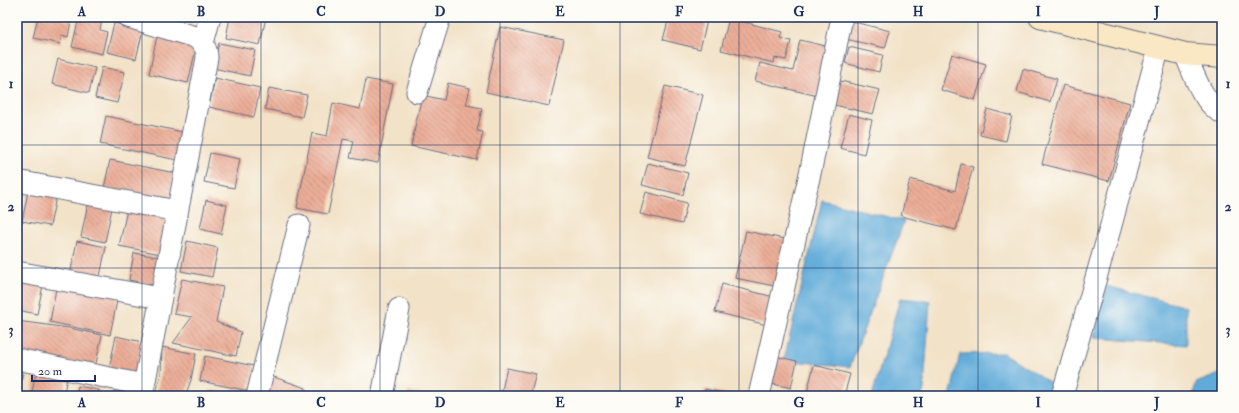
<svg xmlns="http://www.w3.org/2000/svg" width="1239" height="413" font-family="'IM FELL Double Pica',serif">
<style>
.water{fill:#61abd9;stroke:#3e6d9c}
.building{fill:url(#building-back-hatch)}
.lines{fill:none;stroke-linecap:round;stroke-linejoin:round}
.minor-casing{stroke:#666e83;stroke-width:23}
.secondary-casing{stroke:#666e83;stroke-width:24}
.minor{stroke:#fff;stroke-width:21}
.secondary{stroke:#fae7c3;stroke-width:22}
.grid{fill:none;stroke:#1b2f5e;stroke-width:1;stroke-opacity:0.55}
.neatline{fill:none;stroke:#1b2f5e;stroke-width:1.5}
.grid-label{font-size:13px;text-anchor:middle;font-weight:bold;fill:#1b2f5e}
</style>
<defs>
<pattern id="building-back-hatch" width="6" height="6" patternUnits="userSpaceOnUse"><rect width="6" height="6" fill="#ecae98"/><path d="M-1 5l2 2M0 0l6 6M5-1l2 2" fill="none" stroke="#be8e7f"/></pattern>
</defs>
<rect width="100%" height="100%" fill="#fdfcf7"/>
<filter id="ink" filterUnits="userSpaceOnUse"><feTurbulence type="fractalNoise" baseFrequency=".025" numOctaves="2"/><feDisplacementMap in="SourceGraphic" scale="8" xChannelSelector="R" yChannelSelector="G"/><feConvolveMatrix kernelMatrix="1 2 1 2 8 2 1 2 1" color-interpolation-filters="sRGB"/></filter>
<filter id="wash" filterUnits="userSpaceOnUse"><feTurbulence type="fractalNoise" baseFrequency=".012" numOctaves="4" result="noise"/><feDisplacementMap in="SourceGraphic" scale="16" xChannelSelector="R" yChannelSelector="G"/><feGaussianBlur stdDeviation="0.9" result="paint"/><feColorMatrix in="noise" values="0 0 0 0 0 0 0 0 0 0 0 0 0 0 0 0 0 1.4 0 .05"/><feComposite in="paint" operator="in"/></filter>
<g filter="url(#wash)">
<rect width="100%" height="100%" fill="#f2e2c7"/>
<!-- water -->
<path class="water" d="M822 200 904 221 850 367 784 360Z
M1103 285 1186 307V345L1094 338Z
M900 298 930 301 924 389 922 396H872Z
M1004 353 1057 387 1055 396H950L960 354Z
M1222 373V396H1193L1196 383Z"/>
<g id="blocks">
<!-- building -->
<path class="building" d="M38 17H62L61 19 71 21 68 37 62 35 60 44 33 38Z
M79 17H94L102 19 100 30 107 32 102 54 72 47Z
M230 17H266L260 45 226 38Z
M669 17H708L700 49 663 40Z
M729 18 782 32 780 38 791 41 786 60 775 58 774 63 721 50Z
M846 20 890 31 885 48 841 38Z
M114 23 143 30 136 59 107 52Z
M500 27 564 40 549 106 486 92Z
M157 36 197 44 188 83 149 74Z
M800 40 830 47 818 96 755 81 760 63 793 71Z
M219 43 255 50 250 76 213 68Z
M849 47 883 55 879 72 845 63Z
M952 54 986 64 975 100 941 90Z
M58 59 95 68 89 93 52 84Z
M102 67 125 72 117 103 95 98Z
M1023 69 1057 79 1050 102 1017 92Z
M215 78 260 88 254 117 209 107Z
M366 79 393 84 378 163 350 158 354 141 343 139 328 214 297 208 312 133 327 136 333 103 360 109Z
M836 80 880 90 873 114 830 104Z
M448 83 470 88 466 105 482 108 477 131 483 132 477 160 411 146 422 95 444 100Z
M1063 85 1130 103 1109 181 1042 164Z
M665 86 703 95 685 166 647 157Z
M269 88 307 95 302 117 265 109Z
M987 109 1012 116 1006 141 980 135Z
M849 114 872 120 864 154 840 148Z
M106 116 183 132 177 160 100 144Z
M210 153 240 159 234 188 204 182Z
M110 160 175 173 169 201 104 188Z
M648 163 688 173 683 195 642 185Z
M961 164 973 167 956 230 901 216 910 179 955 191Z
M29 187 57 192 50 226 22 221Z
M646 192 687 203 682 224 640 214Z
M206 200 227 205 221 234 200 229Z
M88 203 112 208 105 242 81 237Z
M127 210 168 219 161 254 119 246Z
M746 231 789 240 779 287 735 278Z
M77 241 106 247 99 281 70 275Z
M187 241 218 248 212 277 181 271Z
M134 253 158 257 153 285 129 280Z
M17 275 44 280 37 314 17 310Z
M182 279 223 287 216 322 241 332 236 356 173 343 192 317 174 314Z
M57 283 118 296 110 335 50 322Z
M722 284 774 297 767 325 715 312Z
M17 321 69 328 102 335 95 368 17 355Z
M116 336 142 342 134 379 108 374Z
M162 347 196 354 191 380 185 396H155L161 374Z
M770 355 797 361 791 388 764 382Z
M205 356 254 366 249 391 200 381Z
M814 365 850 374 844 396H806Z
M17 366 24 368 19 391H17Z
M507 368 536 374 530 396H509L501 394Z
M36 373 67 379 63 396H31Z
M271 376 306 388 303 396H269L265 395Z
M116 384 133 387 132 396H114Z
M78 386 99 390 98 396H76Z
M705 389 732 395V396H703Z
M210 390 239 395V396H209Z
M408 391 426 395V396H407Z"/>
</g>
</g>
<g filter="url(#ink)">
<use href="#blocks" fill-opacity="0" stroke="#666e83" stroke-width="1"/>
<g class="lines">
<defs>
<path id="minor" d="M128 17 195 37C203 43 207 47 207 58L142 396
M203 43 210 17
M1185 54C1194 74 1202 102 1222 113
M417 92 440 17
M17 181 177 211
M17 272 160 298
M17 359 144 385
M257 396 299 225
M382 396 399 309
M759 396 811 169 842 17
M1062 396 1110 229 1159 47"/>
<path id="secondary" d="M1040 17 1185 54 1222 57"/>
</defs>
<!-- minor casing -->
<use href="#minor" class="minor-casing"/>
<!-- secondary casing -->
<use href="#secondary" class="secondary-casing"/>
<!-- minor -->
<use href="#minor" class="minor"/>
<!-- secondary -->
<use href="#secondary" class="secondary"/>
</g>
</g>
<!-- grid -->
<path class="grid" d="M142 17V396M261 17V396M380 17V396M500 17V396M620 17V396M739 17V396M858 17V396M978 17V396M1098 17V396M17 145H1222M17 268H1222"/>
<!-- margin -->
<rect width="1239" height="413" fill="none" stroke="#fdfcf7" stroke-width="44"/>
<!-- scale -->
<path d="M32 375v6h63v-6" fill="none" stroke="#1b2f5e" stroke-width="2"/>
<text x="38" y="375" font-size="12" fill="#1b2f5e" stroke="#fdfcf7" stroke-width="3" paint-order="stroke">20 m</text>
<rect x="22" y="22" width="1195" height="369" class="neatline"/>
<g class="grid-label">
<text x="82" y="16">A</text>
<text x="201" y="16">B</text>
<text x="321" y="16">C</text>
<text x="440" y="16">D</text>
<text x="560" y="16">E</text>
<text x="679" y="16">F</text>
<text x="799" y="16">G</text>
<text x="918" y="16">H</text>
<text x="1038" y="16">I</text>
<text x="1157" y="16">J</text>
<text x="11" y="88">1</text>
<text x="1228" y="88">1</text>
<text x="11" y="211">2</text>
<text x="1228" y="211">2</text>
<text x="11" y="334">3</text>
<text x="1228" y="334">3</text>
<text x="82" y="407">A</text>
<text x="201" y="407">B</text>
<text x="321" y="407">C</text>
<text x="440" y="407">D</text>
<text x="560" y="407">E</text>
<text x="679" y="407">F</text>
<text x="799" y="407">G</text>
<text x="918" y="407">H</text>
<text x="1038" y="407">I</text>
<text x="1157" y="407">J</text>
</g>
</svg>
